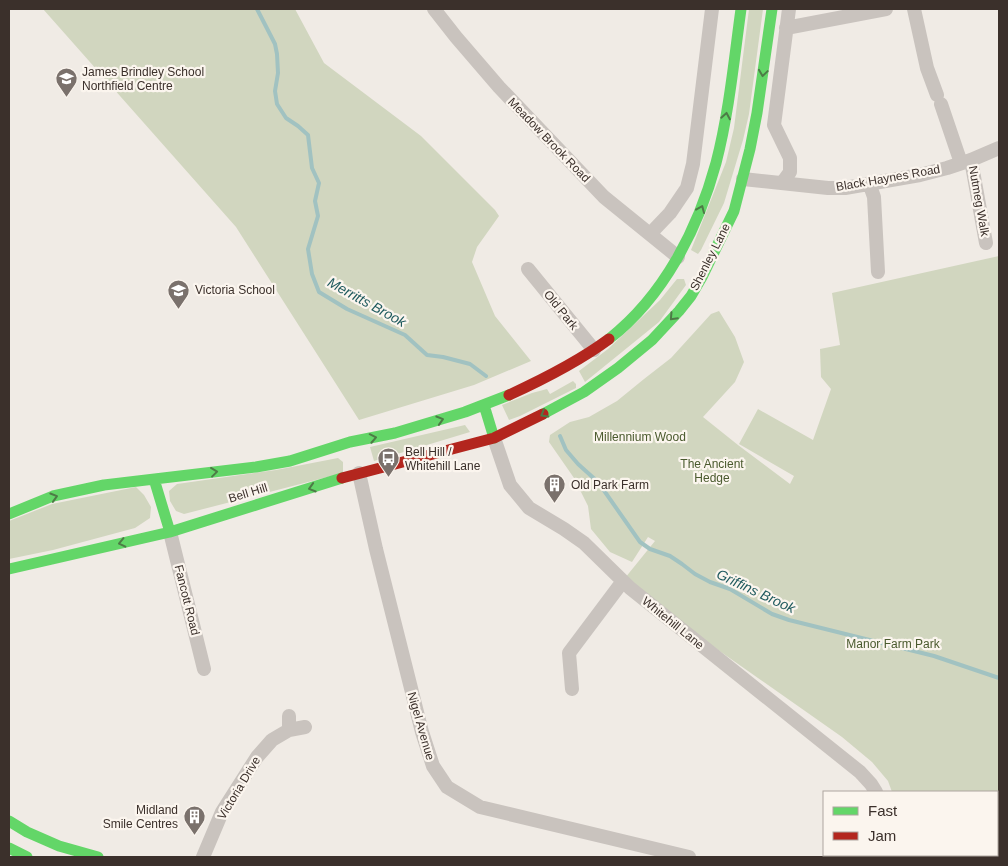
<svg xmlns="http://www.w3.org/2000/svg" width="1008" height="866" font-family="Helvetica,sans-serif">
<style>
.green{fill:#d1d6bf}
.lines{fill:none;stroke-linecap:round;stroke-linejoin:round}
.stream{stroke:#a1c2c1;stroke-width:4}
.street{stroke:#c9c3be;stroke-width:14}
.fast{stroke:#63d668;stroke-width:11}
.jam{stroke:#b3261e;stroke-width:11}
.oneway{stroke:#4d7b46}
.labels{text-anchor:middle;stroke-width:4.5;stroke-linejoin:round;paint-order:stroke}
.poi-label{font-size:12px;fill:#3b302b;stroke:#fbf5ee;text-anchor:start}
.street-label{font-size:12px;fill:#3b302b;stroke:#fbf5ee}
.park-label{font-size:12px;fill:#4a5a2e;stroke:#fbf5ee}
.water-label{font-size:14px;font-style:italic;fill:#1f5a5e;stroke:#fbf5ee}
</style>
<rect width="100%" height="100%" fill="#f0ebe5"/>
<!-- green -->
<path class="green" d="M43 9H295L324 63 421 136 495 210 499 216 477 247 472 262 495 316 531 361 474 385 359 420 236 227Z
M749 9H763L749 114 743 140 724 203 701 250 698 254 691 250 726 162 734 128Z
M999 256V857H894V855H997V792H892L888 781 872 762 842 737 630 588 625 578 655 541 648 537 632 562 610 552 591 529 588 506 574 478 549 442 550 435 570 422 589 417 617 401 644 379 671 358 711 314 719 311 735 337 744 362 735 382 703 417 738 445 790 484 794 476 739 444 758 409 813 440 831 389 821 377 820 349 840 345 832 293Z
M677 279H684L686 285 659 322 585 382 579 371 608 349 660 300Z
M573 381 576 384V388L520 416 509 420 502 405 532 393 547 389 550 394Z
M465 425 470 432 374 461 370 447Z
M338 458 343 462V473L184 514 176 511 170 501 169 491 177 484 276 470Z
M136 487 144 495 151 507 150 518 135 528 53 550 9 559V521L52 504Z"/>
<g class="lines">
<!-- stream -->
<path class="stream" d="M257 9 275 44 277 54 278 73 275 91 277 104 286 118 298 126 308 135 312 168 319 183 315 201 318 216 308 249 312 274 319 292 347 309 405 335 427 355 443 357 470 364 486 376
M560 436 566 450 578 464 598 482 640 542 650 549 670 556 682 564 695 574 710 582 730 589 772 614 789 620 934 656 999 678"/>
<!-- street -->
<path class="street" d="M434 9 456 37 499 87 604 197 678 257
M914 9 927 68 937 95
M786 28 886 9
M941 104 961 163
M971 160 986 243
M743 179 828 188H845L920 175 947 168 971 160 999 148
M782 183 790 172V158L774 125 789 9
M869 183 874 197 878 272
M650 234 670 213 687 188 693 164 712 9
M528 269 594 350
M494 438 510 485 529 508 564 529 584 543 630 588 860 772 871 784 876 792
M359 473 376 549 422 732 433 766 447 787 480 807 689 857
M170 532 204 669
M572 689 569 653 623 581
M289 730V716
M203 857 222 812 257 757 272 740 289 730 305 727
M882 857V855"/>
<!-- fast -->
<path class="fast" d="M609 339C664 296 698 229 716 163 729 113 734 60 741 9
M484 405 494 438
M543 414 584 392 618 368 652 340 679 311 691 296 702 277 734 211 750 149 757 113 772 9
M154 479 170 532
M9 514 53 496 104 485 256 467 290 461 350 442 395 433 465 412 509 395
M9 569 170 532 342 478
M9 821 27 832 59 846 98 857
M9 848 27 857"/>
<!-- jam -->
<path class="jam" d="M509 395C544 379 578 362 609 339
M342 478 494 438 543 414"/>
</g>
<!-- one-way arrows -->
<defs><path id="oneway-chevron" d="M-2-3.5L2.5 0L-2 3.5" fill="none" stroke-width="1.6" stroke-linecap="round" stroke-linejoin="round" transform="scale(1.25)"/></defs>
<g class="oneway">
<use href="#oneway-chevron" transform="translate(763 73) rotate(98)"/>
<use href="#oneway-chevron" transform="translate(726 116) rotate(-80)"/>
<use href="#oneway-chevron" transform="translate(701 209) rotate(-67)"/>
<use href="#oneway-chevron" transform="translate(673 317) rotate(133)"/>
<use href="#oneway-chevron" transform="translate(544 414) rotate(150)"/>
<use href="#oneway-chevron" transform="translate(440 420) rotate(-17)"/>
<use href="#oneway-chevron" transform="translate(373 438) rotate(-11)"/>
<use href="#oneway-chevron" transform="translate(214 472) rotate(-7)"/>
<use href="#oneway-chevron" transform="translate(312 488) rotate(163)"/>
<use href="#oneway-chevron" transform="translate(54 497) rotate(-17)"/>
<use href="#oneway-chevron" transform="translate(122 543) rotate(167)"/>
</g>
<!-- icons -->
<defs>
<symbol id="school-pin" viewBox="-11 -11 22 30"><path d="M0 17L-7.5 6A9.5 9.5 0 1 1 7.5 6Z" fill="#7a716c" stroke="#fbf5ee"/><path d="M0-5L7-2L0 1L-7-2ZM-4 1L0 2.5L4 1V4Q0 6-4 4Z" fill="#fff"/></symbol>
<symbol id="bus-pin" viewBox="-11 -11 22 30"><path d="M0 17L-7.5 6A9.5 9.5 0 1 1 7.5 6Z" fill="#7a716c" stroke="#fbf5ee"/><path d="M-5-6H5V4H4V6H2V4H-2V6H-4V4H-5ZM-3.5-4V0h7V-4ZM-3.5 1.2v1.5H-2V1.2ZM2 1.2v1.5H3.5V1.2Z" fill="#fff"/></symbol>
<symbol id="building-pin" viewBox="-11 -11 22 30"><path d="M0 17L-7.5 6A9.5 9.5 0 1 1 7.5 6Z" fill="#7a716c" stroke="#fbf5ee"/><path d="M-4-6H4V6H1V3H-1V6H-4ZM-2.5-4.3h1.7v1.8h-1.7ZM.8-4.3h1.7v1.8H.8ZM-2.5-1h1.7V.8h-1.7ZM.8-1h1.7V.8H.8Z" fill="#fff"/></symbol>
</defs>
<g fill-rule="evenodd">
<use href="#school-pin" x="54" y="66" width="25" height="34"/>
<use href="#school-pin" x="166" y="278" width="25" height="34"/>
<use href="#bus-pin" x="376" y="446" width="25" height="34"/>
<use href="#building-pin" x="542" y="472" width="25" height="34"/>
<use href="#building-pin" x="182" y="804" width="25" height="34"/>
</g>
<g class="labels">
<!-- poi labels -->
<g class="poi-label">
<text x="82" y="76">James Brindley School<tspan x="82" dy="14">Northfield Centre</tspan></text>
<text x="195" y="294">Victoria School</text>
<text x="405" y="456">Bell Hill /<tspan x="405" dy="14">Whitehill Lane</tspan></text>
<text x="571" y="489">Old Park Farm</text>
<text x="178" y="814" text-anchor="end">Midland<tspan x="178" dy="14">Smile Centres</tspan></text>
</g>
<!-- street labels -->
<g class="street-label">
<text transform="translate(549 140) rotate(46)" y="4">Meadow Brook Road</text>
<text transform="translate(888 178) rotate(-10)" y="4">Black Haynes Road</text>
<text transform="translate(979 201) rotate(80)" y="4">Nutmeg Walk</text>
<text transform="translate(710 257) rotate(-63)" y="4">Shenley Lane</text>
<text transform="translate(561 310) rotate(51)" y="4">Old Park</text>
<text transform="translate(248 493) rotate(-17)" y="4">Bell Hill</text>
<text transform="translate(187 600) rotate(76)" y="4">Fancott Road</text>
<text transform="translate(673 623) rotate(39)" y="4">Whitehill Lane</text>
<text transform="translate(421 726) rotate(74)" y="4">Nigel Avenue</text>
<text transform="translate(239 788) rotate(-59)" y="4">Victoria Drive</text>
</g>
<!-- park labels -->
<g class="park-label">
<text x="640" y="441">Millennium Wood</text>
<text x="712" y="468">The Ancient<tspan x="712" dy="14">Hedge</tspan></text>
<text x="893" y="648">Manor Farm Park</text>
</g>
<!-- water labels -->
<g class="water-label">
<text transform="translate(367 302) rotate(29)" y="5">Merritts Brook</text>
<text transform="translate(756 591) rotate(25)" y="5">Griffins Brook</text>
</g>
</g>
<!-- border -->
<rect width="1008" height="866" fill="none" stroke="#3b302b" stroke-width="20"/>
<!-- legend -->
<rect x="823" y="791" width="175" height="65" fill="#fbf5ee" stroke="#aea6a0"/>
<rect x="833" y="807" width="25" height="8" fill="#63d668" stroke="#aea6a0"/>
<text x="868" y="816" font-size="15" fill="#3b302b">Fast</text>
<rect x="833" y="832" width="25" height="8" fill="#b3261e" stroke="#aea6a0"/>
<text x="868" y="841" font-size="15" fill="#3b302b">Jam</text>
</svg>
